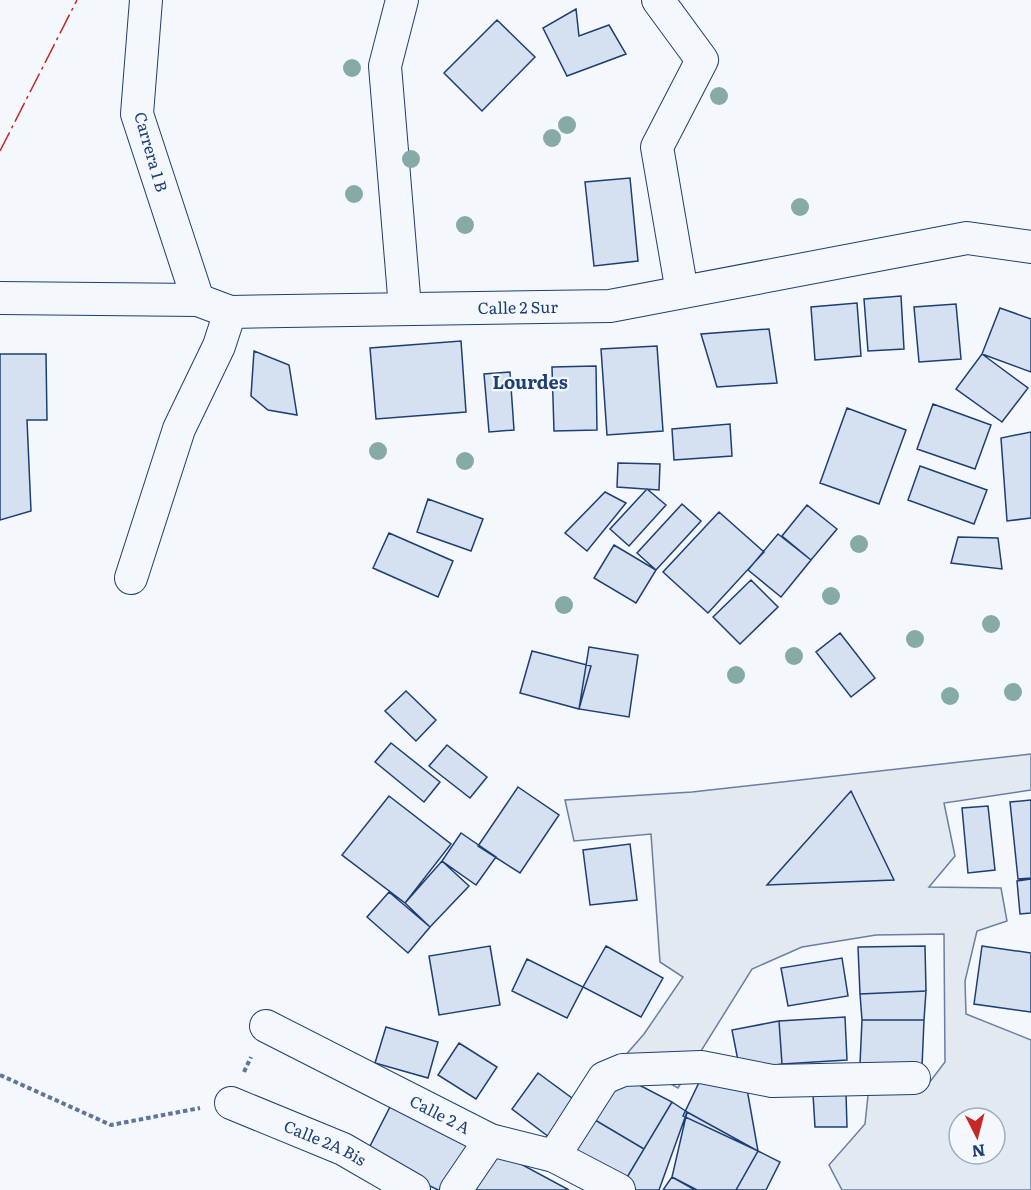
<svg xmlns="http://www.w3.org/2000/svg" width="1031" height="1190" font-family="Literata,serif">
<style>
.green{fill:#e3e9f0;stroke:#687fa3;stroke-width:1.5;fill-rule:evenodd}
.building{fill:#d5e0f0;stroke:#1d3f73;stroke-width:1.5}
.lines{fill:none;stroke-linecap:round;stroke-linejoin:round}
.minor-casing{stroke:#1d3f73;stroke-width:34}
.path{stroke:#5e769c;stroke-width:4;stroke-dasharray:4.5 3;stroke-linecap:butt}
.minor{stroke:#f4f7fb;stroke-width:32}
.power{stroke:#c62828;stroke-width:1.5;stroke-dasharray:21 4.5 3 4.5;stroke-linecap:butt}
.tree{fill:#86aba6}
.labels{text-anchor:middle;stroke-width:4.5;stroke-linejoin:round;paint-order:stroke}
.street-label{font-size:16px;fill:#1d3f73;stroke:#f4f7fb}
.neighbourhood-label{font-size:18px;font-weight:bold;fill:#1d3f73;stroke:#f4f7fb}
</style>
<rect width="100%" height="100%" fill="#f4f7fb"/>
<!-- green -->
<path class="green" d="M1031 754V790L944 803 955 856 929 887 1001 888 1007 921 977 931 965 981 966 1014 1031 1040V1190H842L829 1165 865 1124 869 1086 926 1087 945 1062 944 934 876 935 802 947 752 969 678 1088 623 1058 644 1034 683 977 660 962 651 834 574 841 565 800 692 792ZM959 1118H995V1154H959Z"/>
<!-- building -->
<path class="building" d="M576 9 579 36 609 25 626 54 567 76 543 28Z
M497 20 535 57 482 111 444 73Z
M630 178 638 261 594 266 585 182Z
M901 296 904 349 868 351 864 299Z
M857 303 861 356 815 360 811 307Z
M956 304 961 359 919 362 914 307Z
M1000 308 1031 319V372L982 354Z
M769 329 777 383 717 387 701 334Z
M461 341 466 412 376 419 370 348Z
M657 346 663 431 607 435 601 349Z
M254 351 289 365 297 415 268 410 251 396Z
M0 354H46L47 420H27L31 511 0 520Z
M982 354 1028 388 1002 422 956 389Z
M596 366 597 430 554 431 552 367Z
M510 372 514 430 489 432 484 374Z
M933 404 991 425 975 469 917 449Z
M847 408 906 430 879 504 820 483Z
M730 424 732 456 674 460 672 429Z
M1031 432V518L1007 521 1001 438Z
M618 463 660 464 659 490 617 487Z
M920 466 987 490 974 524 908 500Z
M647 489 666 505 629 546 610 529Z
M605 492 626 503 587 551 565 533Z
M428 499 483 519 471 551 417 532Z
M682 504 701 521 656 570 637 553Z
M807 505 837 529 811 560 782 536Z
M719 512 764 552 708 613 663 572Z
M389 533 453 561 438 597 373 568Z
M778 534 811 560 781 597 748 570Z
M958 537 998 538 1002 569 951 563Z
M614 545 656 570 636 603 594 578Z
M751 580 778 607 740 644 713 617Z
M840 633 875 678 851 697 816 652Z
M589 647 638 655 629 717 579 709Z
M532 651 591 666 579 709 520 693Z
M406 691 436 720 416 741 385 711Z
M391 743 440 782 424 802 375 762Z
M447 745 487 777 470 798 429 766Z
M518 787 559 815 520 873 478 846Z
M851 791 894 880 767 885Z
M389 796 451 844 405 903 342 855Z
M1031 800V878L1018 879 1010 802Z
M988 806 995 870 968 873 962 808Z
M461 833 496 857 476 885 442 861Z
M630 844 637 900 590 905 583 850Z
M442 861 469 886 430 927 405 903Z
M1031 879V913L1020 914 1017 881Z
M389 892 430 927 408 953 367 917Z
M490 946 500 1005 439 1015 429 956Z
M606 946 663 978 641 1017 583 987Z
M925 946 926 991 860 994 858 947Z
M982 946 1031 953V1012L974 1004Z
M842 958 848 996 788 1006 781 968Z
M527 959 583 987 567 1018 512 991Z
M926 991 924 1020H862L860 994Z
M845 1017 847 1060 782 1064 779 1021Z
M862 1020H924L922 1067 860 1064Z
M779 1021 782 1064 740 1071 732 1030Z
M386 1027 438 1042 428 1078 375 1063Z
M459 1043 497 1067 476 1099 438 1075Z
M705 1070 747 1089 758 1151 683 1116Z
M538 1073 580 1104 553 1140 512 1109Z
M618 1074 672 1102 644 1149 590 1117Z
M846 1093 847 1127H815L813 1094Z
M393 1101 472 1141 447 1190H438L366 1154Z
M672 1102 687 1112 659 1190H633L623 1184Z
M687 1112 758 1151 736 1190H697L672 1177Z
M590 1117 644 1149 623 1184 564 1152Z
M491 1148 569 1190H469Z
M758 1151 780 1162 766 1190H736Z
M672 1177 695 1190H663Z"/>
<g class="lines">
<defs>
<g id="minor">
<path d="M146 0 137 114 198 300"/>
<path d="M402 0 385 66 405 308"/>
<path d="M658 0 702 60 657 147 682 292"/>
<path id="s1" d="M0 298 198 300 230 312 610 306 967 238 1031 247"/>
<path d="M131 578 179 429 219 346 230 312"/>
<path id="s2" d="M266 1026 490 1140 554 1156 619 1190"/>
<path id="s3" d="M231 1103 343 1149 414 1190"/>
<path d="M554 1156 604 1078 623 1070 701 1067 772 1081 914 1078"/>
<path d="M456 1190 490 1140"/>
</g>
</defs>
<!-- minor casing -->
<use href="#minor" class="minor-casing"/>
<!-- path -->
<path class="path" d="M244 1072 251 1057
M0 1075 111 1125 200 1108"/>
<!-- minor -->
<use href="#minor" class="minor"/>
<!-- power -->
<path class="power" d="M0 151 77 0"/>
</g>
<!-- trees -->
<g class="tree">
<circle cx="352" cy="68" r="9"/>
<circle cx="719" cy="96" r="9"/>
<circle cx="567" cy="125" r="9"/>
<circle cx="552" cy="138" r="9"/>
<circle cx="411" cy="159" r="9"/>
<circle cx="354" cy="194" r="9"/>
<circle cx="800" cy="207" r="9"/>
<circle cx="465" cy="225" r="9"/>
<circle cx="378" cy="451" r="9"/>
<circle cx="465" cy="461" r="9"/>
<circle cx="859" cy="544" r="9"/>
<circle cx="831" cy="596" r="9"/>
<circle cx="564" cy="605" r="9"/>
<circle cx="991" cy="624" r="9"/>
<circle cx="915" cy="639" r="9"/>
<circle cx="794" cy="656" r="9"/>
<circle cx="736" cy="675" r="9"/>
<circle cx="1013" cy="692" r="9"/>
<circle cx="950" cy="696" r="9"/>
</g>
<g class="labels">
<!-- street labels -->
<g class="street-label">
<text transform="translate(151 152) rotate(74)" y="6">Carrera 1 B</text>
<text dy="6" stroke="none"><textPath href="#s1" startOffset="520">Calle 2 Sur</textPath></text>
<text dy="6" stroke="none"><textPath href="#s2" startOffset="195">Calle 2 A</textPath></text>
<text dy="6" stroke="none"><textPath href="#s3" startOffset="102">Calle 2A Bis</textPath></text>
</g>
<!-- neighbourhood labels -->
<g class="neighbourhood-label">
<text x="530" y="389">Lourdes</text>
</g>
</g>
<!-- north arrow -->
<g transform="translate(977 1136) rotate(174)"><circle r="28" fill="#f4f7fb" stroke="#9eadc5" stroke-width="1.5"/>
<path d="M0-4.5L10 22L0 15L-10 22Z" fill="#c62828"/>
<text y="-9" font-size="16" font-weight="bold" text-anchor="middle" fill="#1d3f73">N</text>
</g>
</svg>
